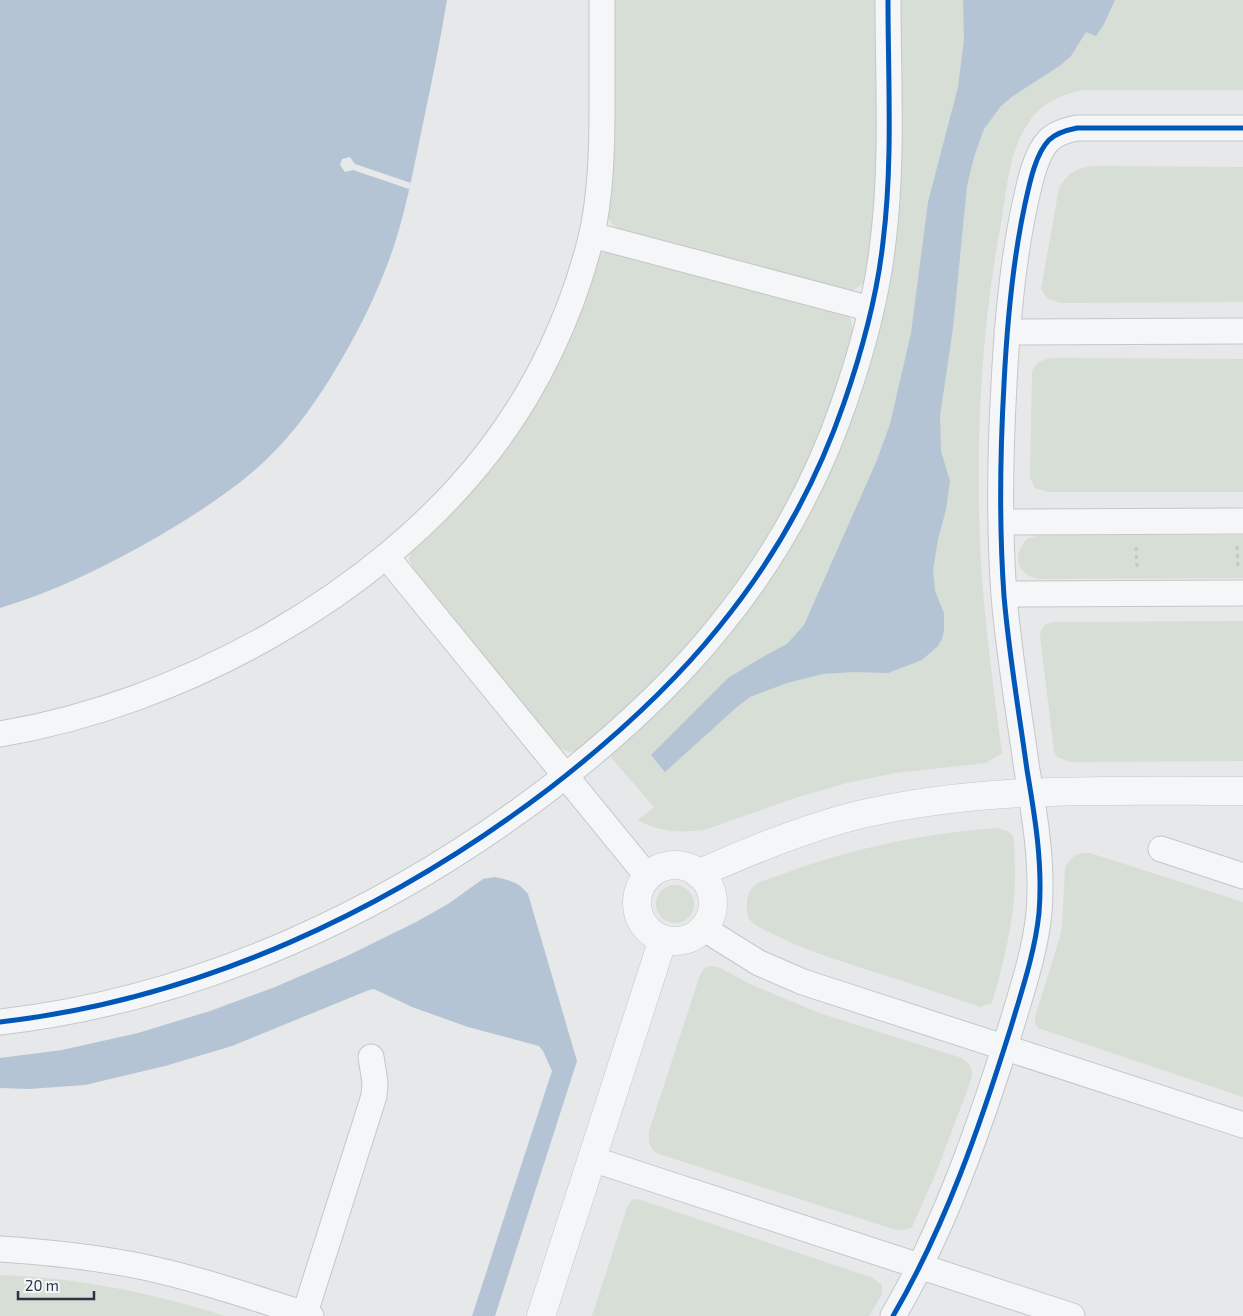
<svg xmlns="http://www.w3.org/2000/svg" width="1243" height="1316" font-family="'Exo 2',sans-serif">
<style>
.green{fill:#d6ded6}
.water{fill:#b4c4d5}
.pier{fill:#e6e8ea}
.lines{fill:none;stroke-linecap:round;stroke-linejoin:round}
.minor-casing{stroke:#c4c6c8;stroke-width:27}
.tertiary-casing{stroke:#c4c6c8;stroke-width:29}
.path{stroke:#c5c6ca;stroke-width:3;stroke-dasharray:4 4;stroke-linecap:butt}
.minor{stroke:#f5f6f7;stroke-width:25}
.tertiary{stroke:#f5f6f7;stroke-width:28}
.cycleway-casing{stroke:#f4f6f9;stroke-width:8}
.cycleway{stroke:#0057b8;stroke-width:5}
</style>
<rect width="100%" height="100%" fill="#e6e8ea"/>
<!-- green -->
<path class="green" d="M612 0H878L879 181 867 278C861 286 857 289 848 291L620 230 612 224 607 217Z
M898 0H1243V90H1082C1064 94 1042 103 1031 119 1009 148 1007 188 1001 223 980 336 975 451 981 565 985 628 994 690 1002 753L986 763 895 773 847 783 798 797 704 830C682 833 657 832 638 820L654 807 609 755 719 644 876 339Z
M1093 166 1243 167V302L1061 303 1048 299 1041 289 1059 188C1067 174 1076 167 1093 166Z
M606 251 847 315 851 320 854 337 812 458 768 540 716 616 652 687 578 751C568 753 563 751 556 744L415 574 409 559 411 550 443 519 597 259 600 254Z
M1053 358 1243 359V492H1048L1035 488 1030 478 1032 372C1035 361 1042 360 1053 358Z
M1039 535H1243V578L1038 579C1016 575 1012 554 1027 539Z
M1243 621V761L1070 762 1057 757 1054 751 1040 637C1041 628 1044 623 1054 622Z
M998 828 1007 831 1013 836C1015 846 1014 857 1015 867 1016 914 1005 958 992 1003L980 1007C943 994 906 982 868 970 835 959 801 949 769 932 763 929 755 926 750 920 745 913 746 894 752 888 758 881 772 878 780 875 849 849 924 833 998 828Z
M1082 853H1090L1243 902V1097L1038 1028 1035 1023V1017L1060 937 1062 925 1065 870C1068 860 1072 856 1082 853Z
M656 904a19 19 0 1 1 38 0a19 19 0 1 1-38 0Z
M710 966 718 967 752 985 822 1014 962 1058 969 1064 972 1072 971 1080 936 1173 912 1227 904 1230H896L659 1154C649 1149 648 1142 649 1131L700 975 704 968Z
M633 1199 641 1200 873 1278 882 1285V1294L869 1316H592L628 1205Z
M0 1275C80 1278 148 1292 225 1316H0Z"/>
<!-- water -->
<path class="water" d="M0 0H447C440 43 431 85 422 128 412 177 403 227 384 273 371 306 355 337 337 367 318 399 297 429 271 455 239 487 198 513 159 536 109 565 56 591 0 608Z
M963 0H1115L1104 24 1096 36 1086 32 1071 56 1061 65 1013 96 1001 106 984 129 974 157 967 186 953 328 940 416 941 451 950 481 946 510 938 539 933 570 935 591 944 613V630L942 639 938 646 922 660 888 673 854 672 823 674 787 683 750 697 737 707 665 772 651 755 728 678 766 655 787 644 804 625 877 460 890 424 911 333 928 202 958 87 964 40Z
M495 877C509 880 519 882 528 894L577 1061 495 1316H472L552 1071 543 1051 539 1046 468 1027 412 1007 374 989 369 990 232 1046 165 1066 85 1085 29 1089 0 1088V1058L62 1050 138 1033 210 1011 275 987 347 956 416 922 448 904 483 879Z"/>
<!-- pier -->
<path class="pier" d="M350 157 355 164 411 183 409 189 353 170 345 172 340 165 342 159Z"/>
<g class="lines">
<defs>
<path id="minor" d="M592 235 871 309
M1007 332 1243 331
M1001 522 1243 521
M386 556 648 877
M1004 594 1243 593
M0 734C179 704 377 597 489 451 537 389 572 314 591 238 601 195 602 149 602 106 602 71 602 35 602 0
M1161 849 1243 876
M703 928 759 963 803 982 1243 1125
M0 1022C201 999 390 910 550 788 612 740 670 688 719 627 773 561 816 484 844 403 862 351 877 297 883 242 893 162 888 80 888 0
M592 1159 1072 1316
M0 1249C47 1252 93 1257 139 1266 197 1278 254 1298 311 1316
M304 1316 374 1096 375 1082 371 1057
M893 1316C945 1227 980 1126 1011 1027 1022 990 1035 952 1039 913 1043 864 1035 817 1027 770 1019 712 1009 655 1004 596 999 526 1000 455 1004 384 1007 324 1012 264 1025 204 1029 186 1035 154 1049 140 1056 133 1067 130 1077 128H1243"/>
<path id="tertiary" d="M637 903a38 38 0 1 1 76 0a38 38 0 1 1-76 0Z
M698 874C749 851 800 830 854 816 981 785 1113 791 1243 791
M541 1316 663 939"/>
</defs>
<!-- minor casing -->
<use href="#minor" class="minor-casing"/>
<!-- tertiary casing -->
<use href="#tertiary" class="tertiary-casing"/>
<!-- path -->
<path class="path" d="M1237 546 1238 567
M1136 547 1137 568"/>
<!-- minor -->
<use href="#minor" class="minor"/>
<!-- tertiary -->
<use href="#tertiary" class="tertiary"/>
<defs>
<path id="cycleway" d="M0 1022C201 999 390 910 550 788 612 740 670 688 719 627 773 561 816 484 844 403 862 351 877 297 883 242 893 162 888 80 888 0
M893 1316C945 1227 980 1126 1011 1027 1022 990 1035 952 1039 913 1043 864 1035 817 1027 770 1019 712 1009 655 1004 596 999 526 1000 455 1004 384 1007 324 1012 264 1025 204 1029 186 1035 154 1049 140 1056 133 1067 130 1077 128H1243"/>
</defs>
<!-- cycleway casing -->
<use href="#cycleway" class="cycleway-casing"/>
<!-- cycleway -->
<use href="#cycleway" class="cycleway"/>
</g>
<!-- scale -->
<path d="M18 1291v8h76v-8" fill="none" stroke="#2b3445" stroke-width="2.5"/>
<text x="25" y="1291" font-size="15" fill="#2b3445" stroke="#f4f6f9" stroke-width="4" paint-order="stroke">20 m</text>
</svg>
